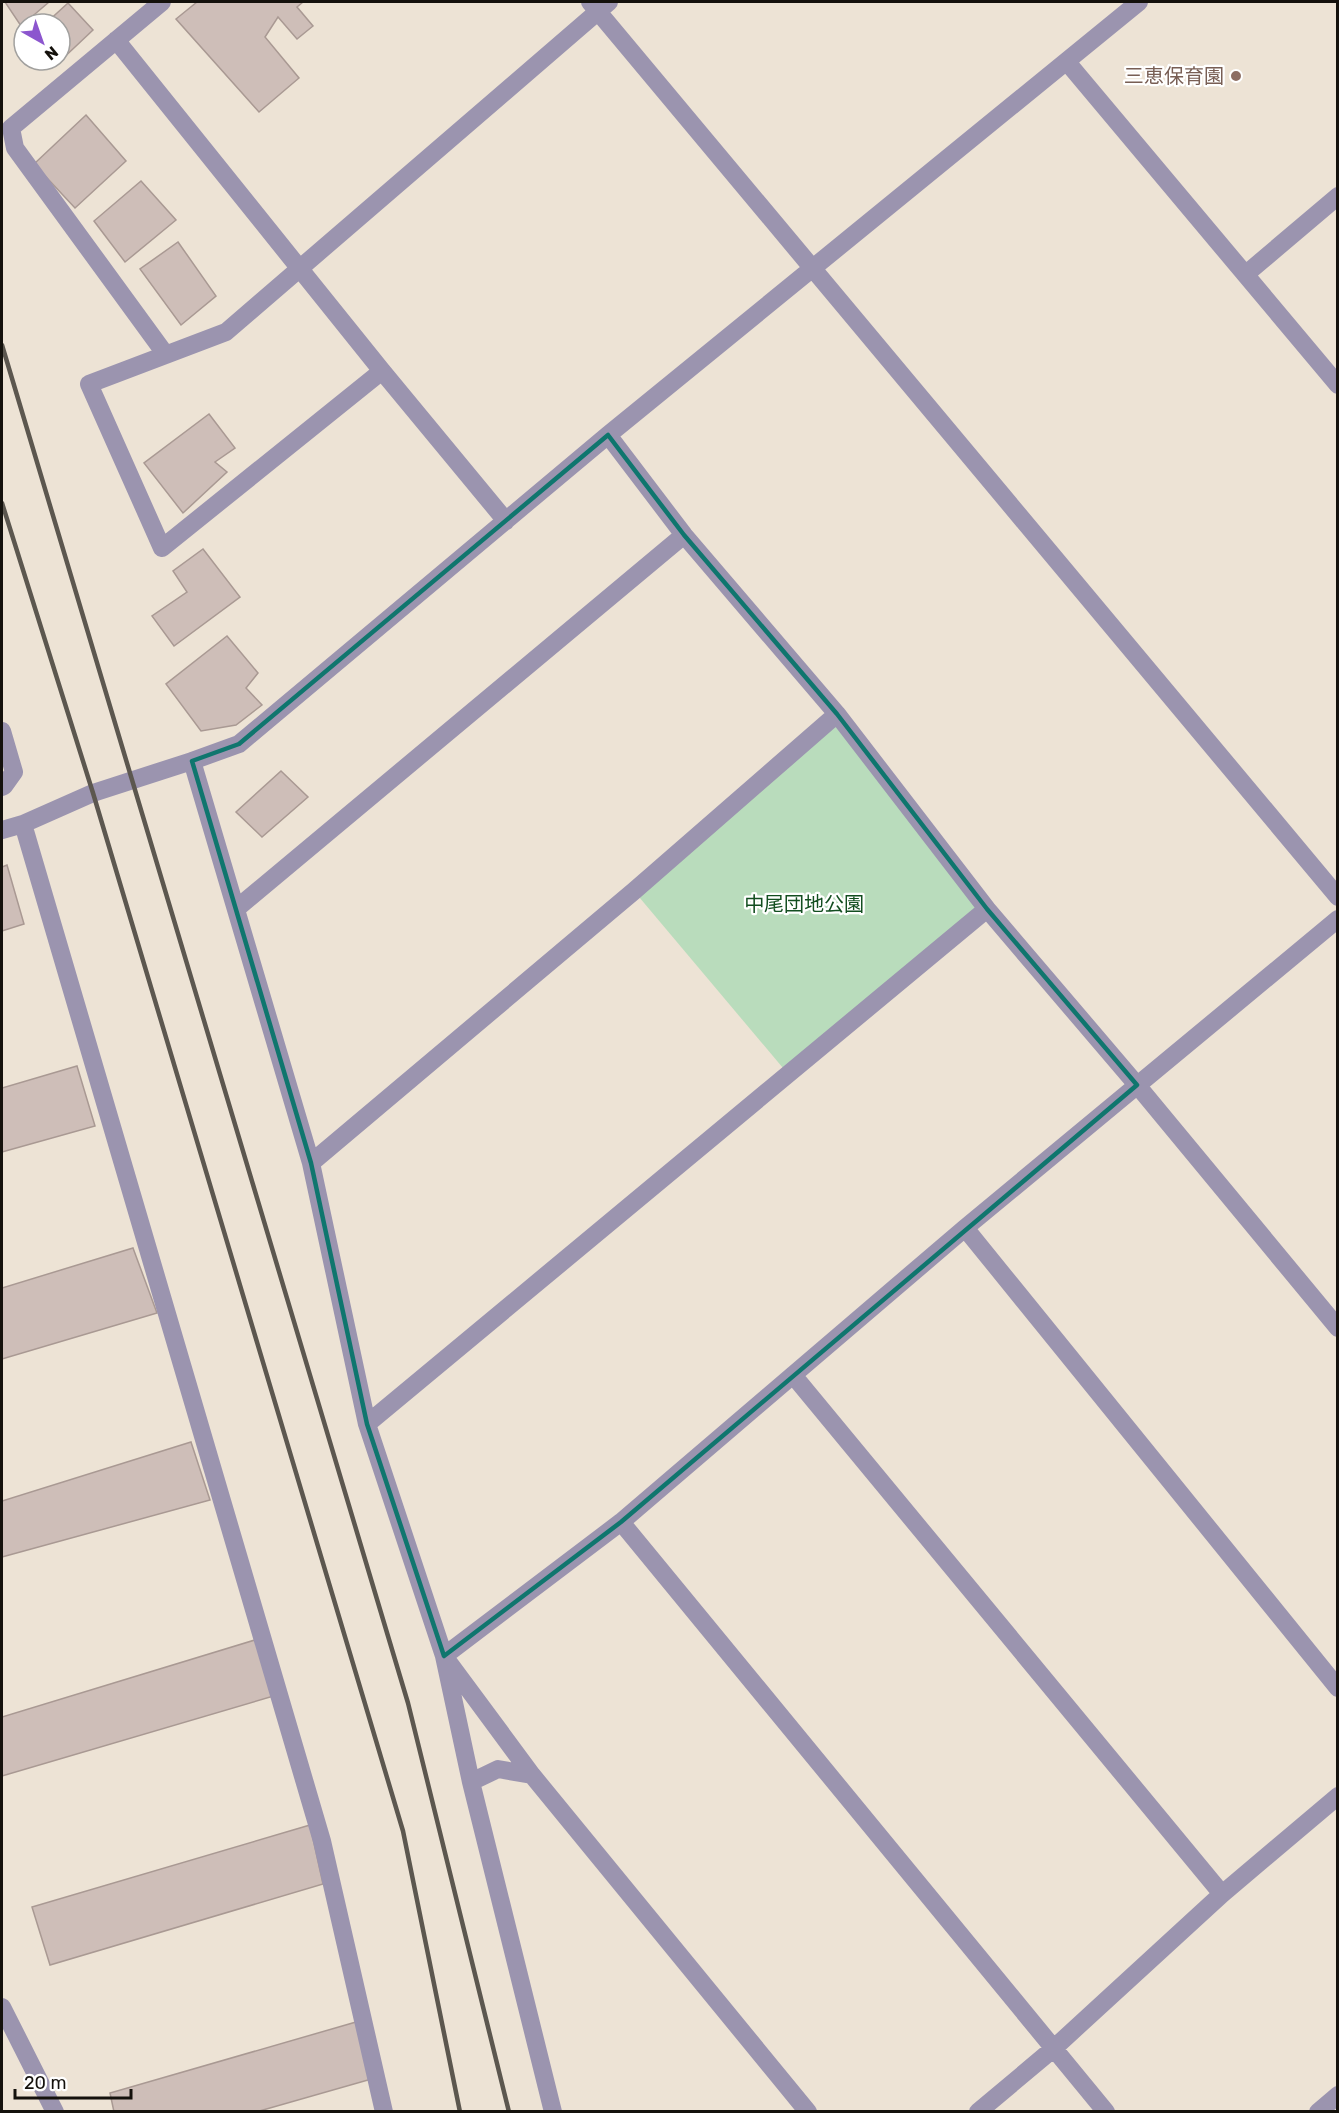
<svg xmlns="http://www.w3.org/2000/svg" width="1339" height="2113" font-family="Rubik,'Noto Sans JP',sans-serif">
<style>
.green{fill:#b9dcbc}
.building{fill:#cebeb8;stroke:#a99993;stroke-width:1.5}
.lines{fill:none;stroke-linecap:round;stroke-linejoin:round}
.minor{stroke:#9b94af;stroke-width:18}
.rail{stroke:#5c574f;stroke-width:4.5}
.marked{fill:none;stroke:#0f766e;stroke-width:4.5;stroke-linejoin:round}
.education-dot{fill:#8d6e63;stroke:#fff;stroke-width:2}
.labels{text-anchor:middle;stroke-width:4.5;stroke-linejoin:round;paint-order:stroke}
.education-label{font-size:20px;fill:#785e54;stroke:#fff;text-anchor:end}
.park-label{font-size:20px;fill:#134e20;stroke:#fff}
</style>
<rect width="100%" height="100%" fill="#ede3d5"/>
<!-- green -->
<path class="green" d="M837 714 987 909 788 1074 634 891Z"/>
<!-- building -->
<path class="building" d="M5 2H49L21 26Z
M197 2H303L297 7 313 26 297 39 278 17 265 37 299 78 259 112 176 19Z
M68 3 93 30 57 64 53 60H60V24H45Z
M86 115 126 161 75 208 34 164Z
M141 181 176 220 125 262 94 221Z
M178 242 216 296 181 325 140 269Z
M209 414 235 448 215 462 227 472 183 513 144 463Z
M203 549 240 597 174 646 152 616 187 592 173 571Z
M227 636 258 673 246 688 262 705 236 725 201 731 166 684Z
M281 771 308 797 262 837 236 812Z
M7 865 24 924 2 931V867Z
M77 1066 95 1126 2 1152V1088Z
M133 1248 157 1313 2 1359V1288Z
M191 1442 210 1500 2 1557V1501Z
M258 1639 277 1695 2 1776V1717Z
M310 1825 323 1884 50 1965 32 1907Z
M363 2020 382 2076 256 2112H114L110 2093Z"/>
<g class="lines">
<!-- minor -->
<path class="minor" d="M162 2 11 128 15 148 166 355
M590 2 1338 897
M116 40 382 371 506 521
M1067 62 1338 385
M1246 274 1338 196
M382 371 162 548 89 384 226 332 609 2
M608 435 684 535 837 714 987 909 1137 1085 1338 1328
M2 731 14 772 4 786 2 787
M192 761 311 1163 367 1424 444 1656 471 1782 553 2112
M23 824 322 1841 384 2112
M2 830 23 824 93 793 192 761 239 744 608 435 1139 2
M236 909 684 535
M311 1163 634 891 837 714
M965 1228 1338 1688
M793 1375 1222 1894
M367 1424 987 909
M621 1522 1106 2112
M471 1782 498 1769 532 1775
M2 2007 55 2112
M808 2112 532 1775 444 1656 621 1522 965 1228 1338 919
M978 2112 1053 2049 1222 1894 1338 1796
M1318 2112 1338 2095"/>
<!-- rail -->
<path class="rail" d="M2 345 408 1703 509 2112
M2 503 93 793 403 1831 460 2112"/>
</g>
<!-- marked area -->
<path class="marked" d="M608 435 684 535 837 714 987 909 1137 1085 621 1522 444 1656 367 1424 311 1163 192 761 239 744Z"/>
<!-- markers -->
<circle class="education-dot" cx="1236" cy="76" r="6"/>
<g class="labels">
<!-- education labels -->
<g class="education-label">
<text x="1224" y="83">三恵保育園</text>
</g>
<!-- park labels -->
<g class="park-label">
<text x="804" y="911">中尾団地公園</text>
</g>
</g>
<!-- border -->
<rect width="1339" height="2113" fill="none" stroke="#14110c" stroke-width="6"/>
<!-- north arrow -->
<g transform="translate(42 42) rotate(140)"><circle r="28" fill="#ffffff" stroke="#a1a09e" stroke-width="1.5"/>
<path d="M0-4.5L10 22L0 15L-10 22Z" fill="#8c56ce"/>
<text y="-9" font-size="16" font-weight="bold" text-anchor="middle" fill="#14110c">N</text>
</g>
<!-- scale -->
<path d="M15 2089v9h116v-9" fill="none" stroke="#14110c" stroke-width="3"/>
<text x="24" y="2089" font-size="18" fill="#14110c" stroke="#ffffff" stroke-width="4.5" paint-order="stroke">20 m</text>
</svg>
